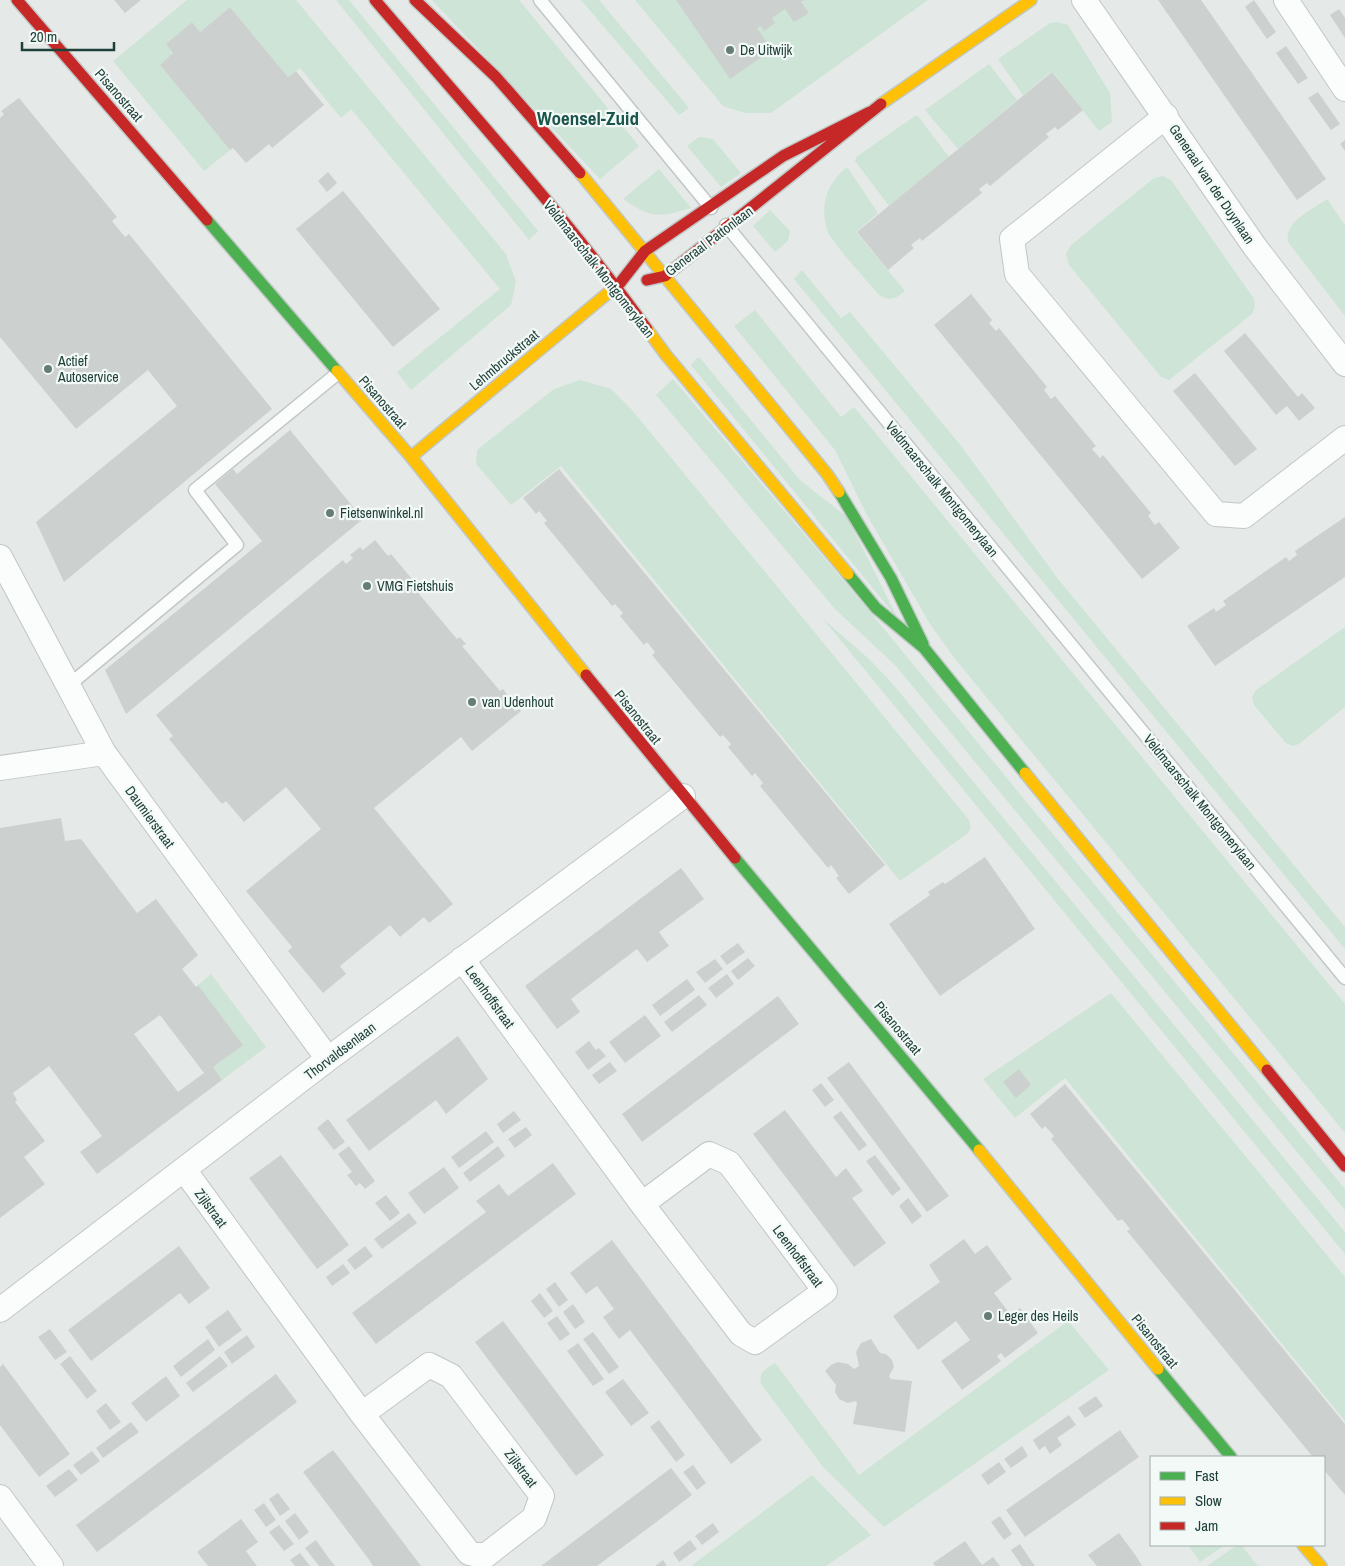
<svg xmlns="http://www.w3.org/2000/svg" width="1345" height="1566" font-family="'Archivo Narrow',sans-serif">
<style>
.green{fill:#cde4d6}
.building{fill:#ccd1cf;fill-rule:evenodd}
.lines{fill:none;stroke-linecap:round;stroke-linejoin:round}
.lane-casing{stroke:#c2c7c5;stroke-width:15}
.street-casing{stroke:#c2c7c5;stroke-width:26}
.fast-casing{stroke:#c0c8c6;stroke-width:14}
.slow-casing{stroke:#c0c8c6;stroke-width:14}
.jam-casing{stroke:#c0c8c6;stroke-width:14}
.lane{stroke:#fbfcfc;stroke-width:12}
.street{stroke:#fbfcfc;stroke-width:24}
.fast{stroke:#4caf50;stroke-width:11}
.slow{stroke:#ffc107;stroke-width:11}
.jam{stroke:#c62828;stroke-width:11}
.poi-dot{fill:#657c77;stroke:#f3f9f7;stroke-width:2}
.labels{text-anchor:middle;stroke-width:4.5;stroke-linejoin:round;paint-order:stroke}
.poi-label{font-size:14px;fill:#20403a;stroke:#f3f9f7;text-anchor:start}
.street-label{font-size:14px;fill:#20403a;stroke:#f3f9f7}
.district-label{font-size:19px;font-weight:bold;fill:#1a544b;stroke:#f3f9f7}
</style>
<rect width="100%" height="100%" fill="#e5eae8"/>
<!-- green -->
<path class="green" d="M187 0H296L506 254 516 282 511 305 411 390 397 372 500 289 351 109 341 118 300 68 288 77 230 7 200 32 192 22 166 44 173 53 160 65 230 150 204 171 113 61Z
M336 0H349L538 231 529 240Z
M432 0H519L639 146 600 179Z
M581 0H599L689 108 679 115Z
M635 0H928L771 113H745L723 106Z
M1057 22 1068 25 1110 93 1112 122 1099 131 1052 71 1023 95 998 59 1050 23Z
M989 64 1017 100 958 149 925 110Z
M915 116H918L949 157 889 206 855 161 856 157Z
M699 137 713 139 741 173 721 187 687 146Z
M847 167 878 213 856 232 905 291C896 299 891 301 880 296 870 284 832 243 828 232 819 206 826 184 847 167Z
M659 169 691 208C658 218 651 218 623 199Z
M1163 176 1171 180 1254 299 1255 307 1252 314 1169 380 1161 377 1069 265 1066 254 1071 245 1154 178Z
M1327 199 1345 225V316L1288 242C1284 221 1312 210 1327 199Z
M770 210 790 231 788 241 775 252 753 226Z
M802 270 841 318 850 312 962 447 1058 579 1345 927V949L794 279Z
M755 310 841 417 854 407 1345 1004V1133L955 659 930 624 867 515 835 450 734 326Z
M697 358H700L800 480 847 517 898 619 691 365Z
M673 379 885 630 1345 1189V1210L895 665 835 609 656 395Z
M580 380 611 389 631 409 969 820 971 828 967 834 900 881 561 466 511 505 476 464 477 450 554 389Z
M823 619 869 659 891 682 1345 1232V1254Z
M1345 627V707L1299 744 1293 746 1286 743 1254 705 1252 697 1256 690Z
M211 974 266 1047 222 1080 213 1067 242 1045 198 985Z
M1111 993 1345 1277V1421L1065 1078 1015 1118 983 1079Z
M1068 1321 1109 1370 884 1527 823 1467 761 1384C758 1372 766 1369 775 1363L859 1475Z
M812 1475 871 1535 826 1566H691Z
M1188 1545H1225L1200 1562Z
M1237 1545H1241L1258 1566H1207Z"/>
<!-- building -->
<path class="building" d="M114 0H141L125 13Z
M676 0H805L801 2 809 13 794 22 785 9 772 18 775 23 764 31 761 26 757 28 772 50 730 79Z
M1158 0H1201L1326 179 1297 200Z
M1254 0 1276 32 1267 39 1245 7Z
M230 7 288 77 296 71 324 105 272 148 269 144 246 163 233 148 230 150 160 65 173 53 166 44 192 22 200 32Z
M1339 9 1345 18V38L1330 15Z
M1286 46 1308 78 1298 84 1276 53Z
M1052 72 1083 110 1058 130 1055 127 1046 134 1049 137 990 186 987 183 979 189 982 193 922 241 920 238 911 245 914 248 888 270 857 232Z
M1318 92 1340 124 1331 130 1308 98Z
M19 98 117 217 112 221 125 237 129 234 272 409 64 582 36 522 177 406 148 370 76 429 0 337V118L4 114 1 111Z
M1345 140V151L1340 144Z
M328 172 337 183 327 192 318 181Z
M343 191 440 309 393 347 296 229Z
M971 294 992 320 989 323 996 331 999 328 1047 387 1044 390 1051 399 1055 396 1096 446 1092 449 1100 458 1103 455 1151 513 1148 516 1155 525 1159 522 1180 548 1142 579 934 325Z
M1245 333 1298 397 1302 393 1315 408 1299 421 1287 406 1276 415 1224 351Z
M1195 373 1257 449 1235 466 1173 391Z
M290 430 363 519 126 714 105 670 262 541 215 484 233 469 237 474Z
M559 469 885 865 849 894 836 878 839 876 831 865 828 868 760 786 763 783 755 773 752 776 728 747 731 744 723 735 720 737 652 655 655 652 647 642 644 645 620 616 623 613 615 604 612 606 544 523 547 521 539 511 536 514 523 498Z
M1345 517V577L1215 666 1187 626 1214 608 1216 612 1226 605 1223 601 1286 557 1289 561 1297 555 1295 551Z
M375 540 388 556 391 554 422 591 419 594 457 639 460 637 466 644 462 646 500 691 503 689 509 697 506 700 515 711 519 709 521 711 472 751 461 737 374 808 453 904 429 923 424 917 400 937 390 925 340 966 346 974 323 993 288 951 292 947 246 891 321 829 286 787 244 822 226 801 222 804 216 797 169 739 173 736 156 715 343 560 346 564 353 558 350 555 360 547 363 550Z
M61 818 65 841 81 839 137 913 156 899 198 955 182 969 196 987 198 985 243 1045 213 1067 222 1080 97 1174 80 1152 102 1136 49 1066 13 1093 17 1100 15 1102 45 1141 24 1157 45 1184 0 1218V828ZM160 1015 204 1073 178 1092 134 1034Z
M985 857 1035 929 940 996 889 924 930 895 928 892 943 882 945 884Z
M681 868 704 899 659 932 669 946 647 962 637 949 571 999 580 1012 557 1029 525 986Z
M738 943 745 952 727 965 720 956Z
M748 958 755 966 738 980 731 971Z
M715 959 723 969 705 983 696 972Z
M727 974 734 984 716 998 708 988Z
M687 979 695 990 660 1016 652 1005Z
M699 995 707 1005 672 1032 664 1022Z
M778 996 799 1024 642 1142 622 1114Z
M645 1015 661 1036 625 1063 609 1042Z
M458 1036 488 1079 446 1114 436 1100 369 1151 346 1120Z
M589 1041 596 1050 599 1048 606 1056 588 1070 575 1052Z
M610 1062 617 1071 599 1084 592 1075Z
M849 1062 949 1196 927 1212 827 1078Z
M1019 1069 1031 1085 1016 1098 1003 1082Z
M821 1083 834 1100 825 1107 812 1090Z
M1065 1084 1345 1424V1495L1324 1470V1457H1313L1127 1231 1130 1229 1122 1219 1118 1221 1051 1139 1054 1136 1045 1126 1042 1129 1030 1114Z
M785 1110 836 1177 846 1168 863 1191 852 1198 886 1243 854 1267 753 1134Z
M514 1111 521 1120 503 1133 497 1124Z
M841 1111 867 1145 859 1151 833 1117Z
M328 1119 345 1142 334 1150 317 1128Z
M526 1127 532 1135 515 1148 508 1139Z
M486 1131 494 1142 459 1168 451 1157Z
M349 1146 375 1181 365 1189 360 1183 356 1186 347 1175 352 1172 338 1154Z
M498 1146 505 1156 470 1182 463 1173Z
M281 1155 349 1245 317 1269 249 1178Z
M875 1155 901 1189 892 1196 866 1161Z
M553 1163 576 1194 376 1344 352 1313 486 1212 476 1201 499 1184 508 1196Z
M444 1167 459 1188 424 1214 408 1193Z
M386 1195 400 1213 390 1221 375 1203Z
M908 1198 922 1216 912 1224 899 1206Z
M409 1213 417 1223 382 1249 374 1239Z
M964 1239 975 1254 987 1245 1012 1279 994 1293 1011 1315 1020 1308 1038 1333 1005 1358 1001 1353 997 1356 1001 1361 962 1390 941 1361 970 1340 956 1321 918 1350 893 1316 940 1282 929 1265Z
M612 1240 762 1440 731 1464 630 1330 619 1339 603 1317 614 1309 597 1286 586 1294 570 1273Z
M179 1246 210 1288 189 1304 180 1293 91 1361 68 1330Z
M365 1246 373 1256 355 1270 347 1260Z
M343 1264 350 1273 332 1286 326 1277Z
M555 1282 568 1300 559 1307 546 1289Z
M540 1293 553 1311 544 1318 531 1301Z
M573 1304 585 1322 575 1329 563 1312Z
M228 1310 242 1330 219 1347 205 1327Z
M557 1316 570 1334 560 1341 547 1323Z
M503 1321 604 1455 576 1476 475 1342Z
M50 1329 67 1352 55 1360 38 1337Z
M593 1332 619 1367 609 1374 583 1339Z
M247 1335 255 1347 232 1364 224 1352Z
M208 1339 215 1350 181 1377 173 1366Z
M871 1339 880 1353 886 1354 892 1360 894 1367 889 1376 891 1379 912 1381 905 1432 853 1424 857 1403 856 1401 848 1403 839 1399 835 1392 836 1385 825 1371 831 1365 838 1362 848 1364 854 1369 859 1366 856 1352 861 1343Z
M578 1343 604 1379 593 1386 567 1351Z
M70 1356 97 1391 87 1399 60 1364Z
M220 1356 228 1366 193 1392 186 1383Z
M3 1364 70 1454 39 1477 0 1425V1367Z
M276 1374 297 1402 97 1552 76 1525Z
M166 1376 180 1396 146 1422 131 1403Z
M623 1379 649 1413 631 1426 605 1392Z
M1096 1396 1103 1406 1085 1418 1078 1408Z
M106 1403 121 1422 110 1430 96 1411Z
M1069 1415 1076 1425 1057 1438 1062 1445 1050 1454 1045 1446 1039 1450 1033 1440Z
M659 1420 685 1455 676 1462 650 1427Z
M131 1422 139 1432 103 1458 96 1448Z
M1120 1430 1139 1457 1025 1537 1006 1510Z
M1022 1446 1028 1456 1011 1468 1004 1459Z
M333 1450 350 1472 421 1566H373L370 1561 303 1472Z
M92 1451 100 1461 81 1475 73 1465Z
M999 1462 1006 1472 988 1485 981 1475Z
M693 1465 706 1483 697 1490 683 1472Z
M671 1468 692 1495 647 1529 597 1566H541Z
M69 1469 78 1480 55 1497 46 1486Z
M278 1493 290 1509 280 1516 269 1499Z
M264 1503 276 1520 266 1527 254 1510Z
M295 1513 309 1532 299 1540 285 1521Z
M1000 1516 1012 1534 1004 1540 991 1522Z
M241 1519 258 1542 246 1551 257 1566H208L197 1552Z
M713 1523 719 1532 702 1545 695 1536Z
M279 1525 294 1544 284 1551 269 1532Z
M1119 1533 1136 1556 1142 1566H1097L1088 1555Z
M316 1540 328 1557 335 1566H319L305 1548Z
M690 1540 697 1549 679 1562 673 1553Z
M965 1541 982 1565 993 1557 1000 1566H935L933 1563Z
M1020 1544 1032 1562 1035 1566H1022L1011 1550Z
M300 1553 310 1566H295L290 1560Z
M663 1560 667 1566H655Z"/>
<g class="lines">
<defs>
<path id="lane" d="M540 0 711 208
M726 225 1345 978
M68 686 237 545 195 490 338 373"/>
<path id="street" d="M1084 0 1255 247 1345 364
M1286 0 1345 89
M1166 116 1012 239 1017 274 1216 514 1244 516 1345 438
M0 557 104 753 328 1059
M0 768 104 753
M462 959 642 1204
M709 1154 729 1163 825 1291 755 1342 741 1334 642 1204Z
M185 1171 362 1414 469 1553 485 1556 534 1518 542 1496 451 1376 429 1365 362 1414
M0 1310 328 1059 683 796
M0 1497 51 1566"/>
<path id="fast" d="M207 220 337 371
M839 492 891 578 923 644
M848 574 876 608 924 648 1025 773
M735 858 979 1150
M1158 1369 1231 1457"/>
<path id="slow" d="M881 104 1031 0
M580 173 827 474 839 492
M647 329 666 355 848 574
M337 371 411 457 586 675
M411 457 620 283
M1025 773 1267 1070
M979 1150 1158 1369
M1303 1545 1321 1566"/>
<path id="jam" d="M17 0 207 220
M375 0C467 108 564 214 647 329
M415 0 496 77 580 173
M647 280 665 276 881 104
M620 283 645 251 783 156 870 112
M586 675 735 858
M1267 1070 1345 1166"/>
</defs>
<!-- lane casing -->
<use href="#lane" class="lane-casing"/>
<!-- street casing -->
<use href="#street" class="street-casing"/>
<!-- fast casing -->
<use href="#fast" class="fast-casing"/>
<!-- slow casing -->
<use href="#slow" class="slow-casing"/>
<!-- jam casing -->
<use href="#jam" class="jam-casing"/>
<!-- lane -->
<use href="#lane" class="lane"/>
<!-- street -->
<use href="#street" class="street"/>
<!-- fast -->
<use href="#fast" class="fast"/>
<!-- slow -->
<use href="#slow" class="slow"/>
<!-- jam -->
<use href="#jam" class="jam"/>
</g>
<!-- markers -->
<g class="poi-dot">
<circle cx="730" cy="50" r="5"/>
<circle cx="48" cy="369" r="5"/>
<circle cx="330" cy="513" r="5"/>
<circle cx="367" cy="586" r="5"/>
<circle cx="472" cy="702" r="5"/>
<circle cx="988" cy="1316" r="5"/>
</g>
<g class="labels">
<!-- poi labels -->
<g class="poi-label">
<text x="740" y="55">De Uitwijk</text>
<text x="58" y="366">Actief<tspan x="58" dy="16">Autoservice</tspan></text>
<text x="340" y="518">Fietsenwinkel.nl</text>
<text x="377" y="591">VMG Fietshuis</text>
<text x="482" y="707">van Udenhout</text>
<text x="998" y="1321">Leger des Heils</text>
</g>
<!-- street labels -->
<g class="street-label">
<text transform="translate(119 95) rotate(49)" y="5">Pisanostraat</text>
<text transform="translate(1212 184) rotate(56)" y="5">Generaal van der Duynlaan</text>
<text transform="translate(709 241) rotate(-37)" y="5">Generaal Pattonlaan</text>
<text transform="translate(599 269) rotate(52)" y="5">Veldmaarschalk Montgomerylaan</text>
<text transform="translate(504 360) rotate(-40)" y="5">Lehmbruckstraat</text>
<text transform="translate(383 402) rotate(49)" y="5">Pisanostraat</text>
<text transform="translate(942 489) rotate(51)" y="5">Veldmaarschalk Montgomerylaan</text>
<text transform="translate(638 717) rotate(51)" y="5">Pisanostraat</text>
<text transform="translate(1200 802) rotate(51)" y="5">Veldmaarschalk Montgomerylaan</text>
<text transform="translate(150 817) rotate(54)" y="5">Daumierstraat</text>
<text transform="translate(490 997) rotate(54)" y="5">Leenhoffstraat</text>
<text transform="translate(898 1028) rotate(50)" y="5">Pisanostraat</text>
<text transform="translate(340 1051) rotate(-37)" y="5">Thorvaldsenlaan</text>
<text transform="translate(211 1208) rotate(54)" y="5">Zijlstraat</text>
<text transform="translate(798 1256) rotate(53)" y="5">Leenhoffstraat</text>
<text transform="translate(1155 1341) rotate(51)" y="5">Pisanostraat</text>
<text transform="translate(521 1468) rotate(53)" y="5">Zijlstraat</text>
</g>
<!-- district labels -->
<g class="district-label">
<text x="588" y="125">Woensel-Zuid</text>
</g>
</g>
<!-- legend -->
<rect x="1150" y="1456" width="175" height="90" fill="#f3f9f7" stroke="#9fafab"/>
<rect x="1160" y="1472" width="25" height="8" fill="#4caf50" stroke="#9fafab"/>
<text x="1195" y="1481" font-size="15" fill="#20403a">Fast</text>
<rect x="1160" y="1497" width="25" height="8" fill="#ffc107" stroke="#9fafab"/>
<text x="1195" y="1506" font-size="15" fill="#20403a">Slow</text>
<rect x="1160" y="1522" width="25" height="8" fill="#c62828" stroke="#9fafab"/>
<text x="1195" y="1531" font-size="15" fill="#20403a">Jam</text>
<!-- scale -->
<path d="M22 42v8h92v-8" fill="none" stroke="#20403a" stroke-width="2.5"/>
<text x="30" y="42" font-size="15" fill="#20403a" stroke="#f3f9f7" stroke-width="4" paint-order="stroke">20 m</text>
</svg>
